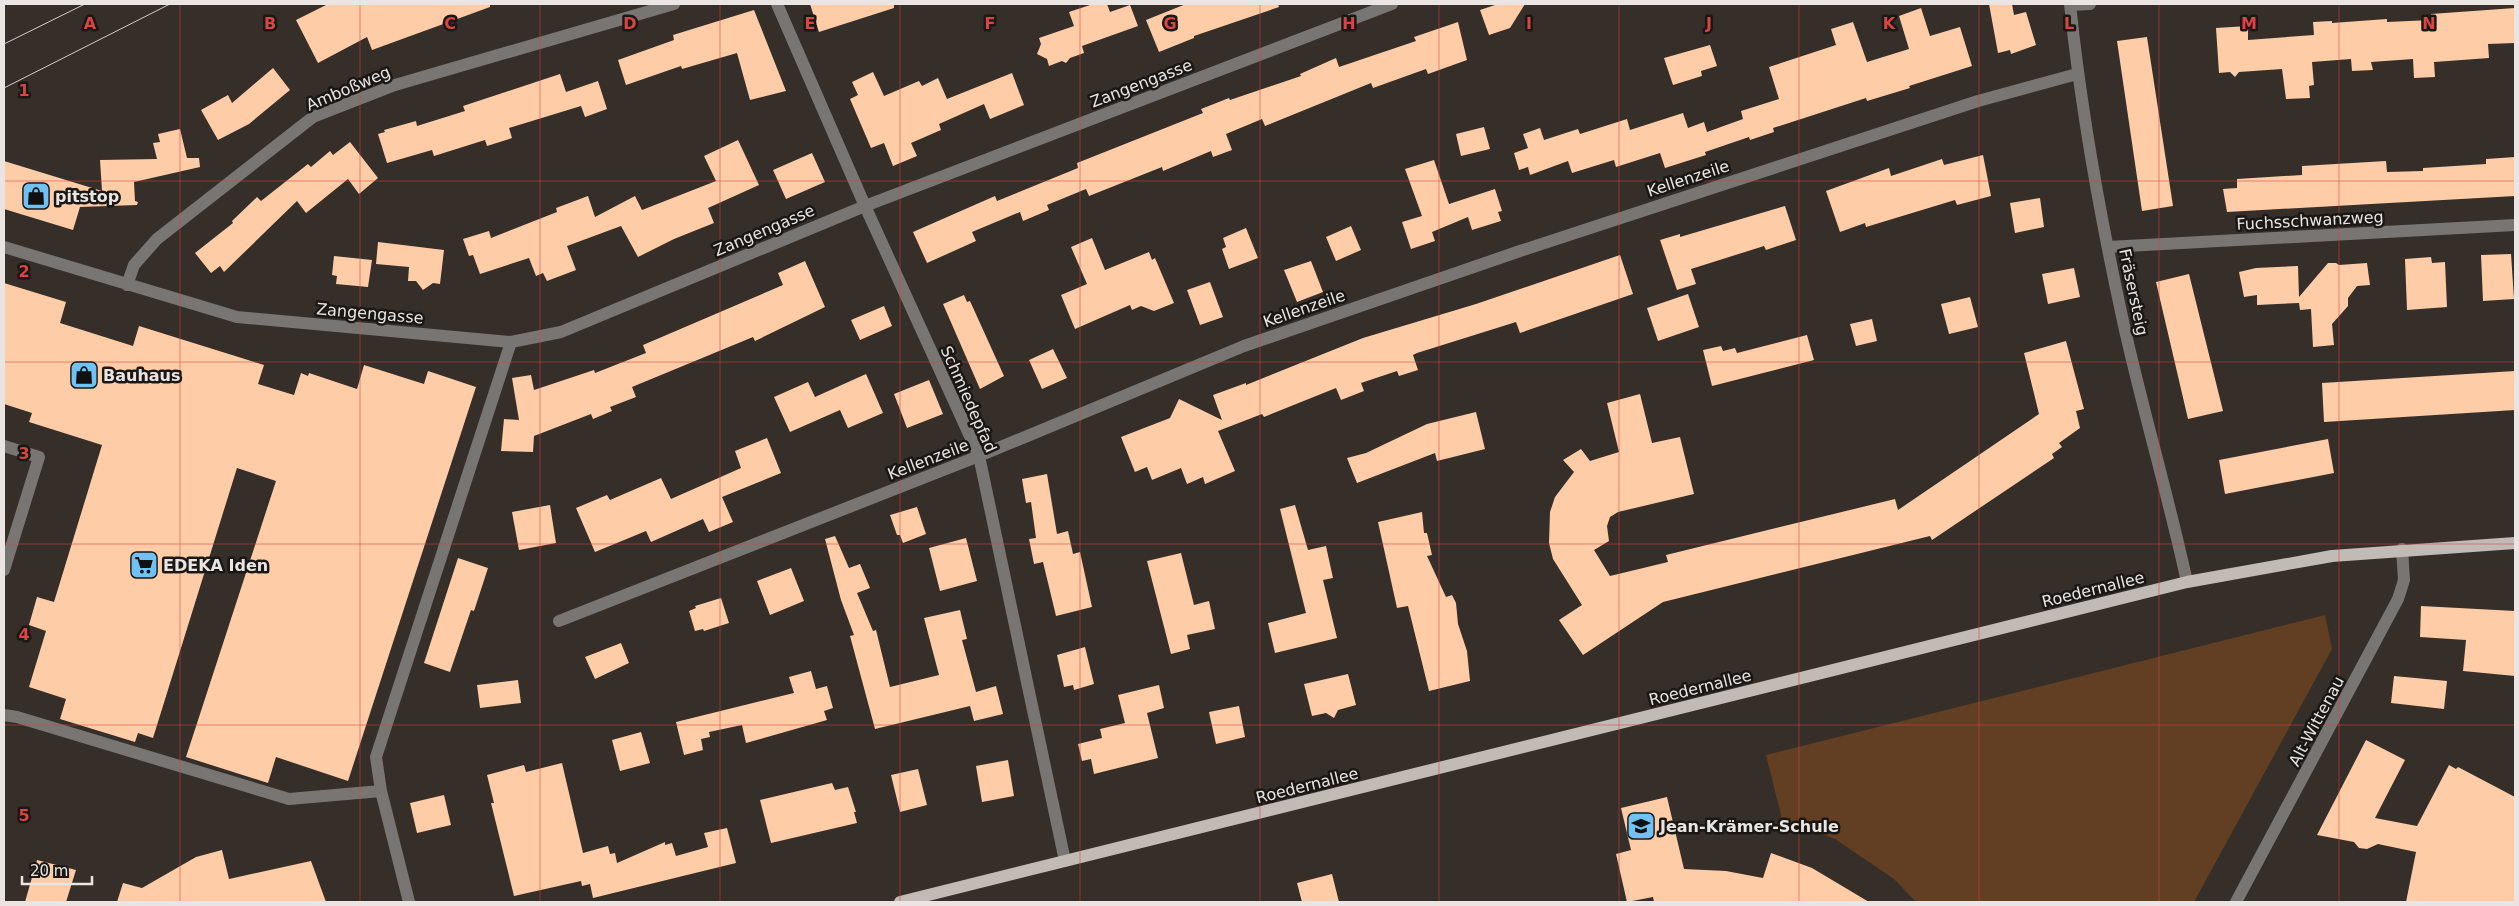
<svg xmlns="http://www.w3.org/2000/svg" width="2519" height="906" font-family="'DejaVu Sans',sans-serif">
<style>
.green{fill:#623f23}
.building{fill:#ffcca8}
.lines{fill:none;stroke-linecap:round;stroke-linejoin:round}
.minor{stroke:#797573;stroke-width:12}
.major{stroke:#c2bab5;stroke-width:12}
.tram{stroke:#d3ceca;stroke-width:1}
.grid{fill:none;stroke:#d94444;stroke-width:1;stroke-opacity:0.55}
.labels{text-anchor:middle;stroke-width:5;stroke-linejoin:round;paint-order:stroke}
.street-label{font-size:16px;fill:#eae5e2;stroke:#1a1715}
.poi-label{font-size:16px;font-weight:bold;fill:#eae5e2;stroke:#1a1715;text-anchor:start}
.grid-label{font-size:16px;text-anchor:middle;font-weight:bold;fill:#d94444;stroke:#1a1715;stroke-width:5;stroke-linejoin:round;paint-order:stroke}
</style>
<rect width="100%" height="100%" fill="#352e29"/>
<!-- green -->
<path class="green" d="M2325 615 2332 649 2194 902H1916L1894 879 1835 839 1782 819 1766 755Z"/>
<!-- building -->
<path class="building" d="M328 4H490V7L372 50 367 37 318 63 296 20Z
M810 4H894V8L819 32Z
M1093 4H1107L1110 12 1130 5 1138 26 1082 46 1084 53 1070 58 1066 63 1062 61 1049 66 1047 59 1037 54 1041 44 1039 38 1074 26 1069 12Z
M1186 4H1278L1279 7 1194 36V38L1159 52 1146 20Z
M1498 4H1525L1510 28 1489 35 1480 10Z
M1989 4H2012L2014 15 2026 12 2036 45 2011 54 2010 50 1998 53Z
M1921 8 1930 36 1960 27 1972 66 1909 86 1910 88 1867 101 1866 98 1773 128 1774 132 1750 140 1749 137 1705 152 1706 155 1665 168 1660 153 1616 167 1614 160 1572 173 1568 161 1530 175 1528 167 1519 170 1514 153 1528 148 1523 134 1540 128 1544 140 1578 129 1580 134 1627 119 1630 130 1683 113 1688 128 1704 122 1707 132 1743 119 1741 111 1779 99 1769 67 1836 45 1831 29 1853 22 1867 62 1909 49 1899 16Z
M2515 8V43L2488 44 2489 58 2434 62 2435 77 2414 78 2413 59 2371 62 2373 70 2352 71 2351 59 2312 62 2314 85 2309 86 2310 98 2286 99 2282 69 2239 72 2235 77 2230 72 2219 73 2216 28 2248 26V40L2314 35 2313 22 2332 21V23L2387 19V22L2431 20V14Z
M754 10 786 91 750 100 737 53 682 69 681 66 626 85 618 60 674 40 673 35Z
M1458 22 1467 60 1428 74 1426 69 1373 88 1371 83 1265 126 1262 119 1226 134 1232 150 1213 157 1211 151 1163 171 1162 167 1089 196 1086 189 1047 205 1049 210 1023 221 1020 212 972 232 976 241 927 263 913 232 995 196 997 201 1078 168 1077 163 1203 113 1201 109 1229 98 1230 100 1301 76 1300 74 1336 58 1339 67 1416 41 1414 37Z
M2147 37 2173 206 2142 211 2117 41Z
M1710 45 1717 66 1701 71 1702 76 1673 85 1664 58Z
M273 68 290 90 249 124 218 140 201 110 228 95 232 103Z
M873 72 884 96 919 81 922 86 938 78 947 99 1012 73 1024 105 990 119 984 104 939 124 941 130 911 143 917 156 893 166 884 143 871 148 850 99 858 95 852 82Z
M560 74 566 92 598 81 607 109 585 117 581 106 509 128 512 138 487 146 485 140 434 156 432 150 387 163 378 134 385 132 384 130 416 121 417 126 465 111 463 106Z
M1484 127 1490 149 1461 156 1456 134Z
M180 129 187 158H199L200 167 134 182 135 201 138 202 137 205 80 207 73 230 4 209V161L102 191 100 160 157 159 153 143 160 142 158 134Z
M738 140 759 185 708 208 714 223 674 239 638 257 621 226 567 246 576 270 547 281 543 273 536 276 529 258 480 274 473 255 469 256 463 239 489 231 491 238 557 212 556 208 588 196 595 217 635 196 642 210 716 181 704 156Z
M350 142 378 178 359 194 348 179 306 213 297 201 224 272 220 266 211 273 195 253 233 223 232 221 257 197 261 201 308 164 311 167 330 151 333 155Z
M812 153 825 182 786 199 773 170Z
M1983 155 1991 196 1957 205 1955 200 1866 227 1865 223 1840 232 1826 191 1889 168 1891 176 1942 159 1944 165Z
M2515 157V196L2227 212 2223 189 2237 188V179L2302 175V166L2386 161 2387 172 2423 171V168L2486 164V159Z
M1434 160 1449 204 1495 189 1502 211 1498 212 1501 221 1472 230 1468 217 1432 232 1435 241 1411 249 1402 222 1422 216 1405 169Z
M2040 198 2044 227 2015 233 2010 203Z
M1785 206 1796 240 1766 250 1764 246 1691 269 1696 284 1677 290 1660 240 1680 234V237Z
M1351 226 1361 250 1336 261 1326 237Z
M1246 228 1258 258 1229 269 1222 249 1226 247 1223 238Z
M1092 238 1105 270 1149 252 1152 260 1155 258 1174 303 1154 311 1141 306 1132 310 1130 305 1075 329 1061 295 1087 284 1071 247Z
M378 242 444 250 440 284 433 283 423 290 416 281H408L409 267 376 264Z
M2511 254 2514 299 2483 301 2481 255Z
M1620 255 1633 294 1520 333 1516 322 1417 353 1413 355 1418 370 1399 376 1397 371 1361 383 1364 391 1341 400 1336 388 1264 417 1262 414 1218 431 1235 471 1205 484 1203 477 1187 484 1181 468 1152 480 1147 467 1135 472 1121 437 1170 418 1179 399 1222 420 1213 395 1246 383V385L1363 338 1476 304Z
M334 256 372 260 368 287 336 284 337 276 332 275Z
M2431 257 2432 263 2445 262 2447 307 2407 310 2405 259Z
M805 261 825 307 755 341 753 337 632 387 636 397 610 407 612 411 593 419 591 414 534 436 533 452 501 451 504 419 519 420 512 378 531 375 534 390 594 370 595 373 646 353 643 345 783 285 778 273Z
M1311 261 1323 292 1297 302 1284 270Z
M2328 263H2336L2339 265 2367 263 2370 285 2357 286 2348 298V306L2332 324 2334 345 2313 347 2311 309 2300 310 2299 303 2257 305V295L2244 297 2239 272 2256 268 2298 266 2299 297Z
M2074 268 2080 297 2048 304 2042 274Z
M2189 274 2223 411 2188 419 2156 282Z
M1210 282 1223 317 1200 325 1187 290Z
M4 283 66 302 60 323 133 346 139 326 264 365 258 384 294 395 301 373 308 376 309 373 357 389 364 365 424 384 428 371 476 387 348 781 276 757 268 783 186 757 276 481 237 468 153 738 138 733 135 742 60 719 66 699 29 687 46 631 29 625 37 597 54 602 102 445 29 422 32 413 4 404Z
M1688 294 1699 327 1658 341 1647 308Z
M964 295 967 302 970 301 1004 376 980 389 943 304Z
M1970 297 1978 327 1949 334 1941 304Z
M884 306 892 326 860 340 851 320Z
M1872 319 1877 341 1856 346 1850 324Z
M1807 335 1814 360 1712 386 1703 350 1721 346 1723 351 1735 348 1737 353Z
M2066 341 2084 409 2076 411 2080 428 2059 443 2062 447 2052 454 2054 458 1932 540 1930 536 1663 602 1583 655 1559 620 1582 605 1553 559 1549 543 1550 512 1555 497 1574 472 1563 460 1581 449 1590 461 1619 452 1607 403 1640 394 1652 443 1680 437 1694 494 1618 512 1610 517 1607 526 1609 541 1594 550 1610 576 1668 562 1666 555 1895 499 1898 510 2039 414 2024 353Z
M1053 349 1067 378 1042 389 1029 360Z
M2515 371V410L2324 422 2322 383Z
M866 374 883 413 848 428 840 410 790 432 774 397 808 382 815 397Z
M929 380 943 414 907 428 894 394Z
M1476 412 1485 449 1437 461 1435 453 1357 483 1347 458 1366 453 1427 424Z
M767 438 781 473 722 497 733 522 709 532 703 519 651 542 646 531 595 552 576 508 607 495 610 500 661 478 671 499 741 468 735 451Z
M2328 439 2334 473 2225 494 2219 460Z
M1047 474 1057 534 1068 531 1073 554 1080 552 1092 607 1056 616 1043 562 1034 564 1029 539 1036 538 1031 502 1026 503 1022 479Z
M550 505 556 543 519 550 512 512Z
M1295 505 1308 550 1326 546 1333 578 1323 580 1337 638 1275 653 1268 623 1306 613 1280 509Z
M917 507 926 534 903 543 900 535H897L890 515Z
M1422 512 1424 533H1427L1432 555 1427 556 1446 597 1452 595 1456 603 1458 624 1467 651 1470 681 1429 691 1408 606 1397 608 1378 522Z
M835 536 849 568 860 564 870 588 857 593 873 631 876 630 890 687 939 675 924 618 960 610 967 639 962 640 976 692 996 686 1003 714 974 721 970 706 875 729 850 636 854 635 841 600 825 539Z
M966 538 977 581 940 591 929 548Z
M1181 553 1194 605 1209 601 1215 629 1187 635 1190 649 1171 654 1147 561Z
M458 558 488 568 474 611 471 610 450 672 424 663Z
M791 568 804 601 770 615 757 581Z
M721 598 729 623 704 631 703 629 695 631 689 611 696 608 695 606Z
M2421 606 2515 611V676L2463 671 2466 640 2420 637Z
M621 643 629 663 595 679 585 657Z
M1085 647 1094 684 1074 690 1073 685 1064 687 1057 655Z
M811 671 816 689 827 686 833 708 824 711 827 720 746 743 742 725 709 732 710 737 701 739 703 750 684 755 676 722 794 693 789 677Z
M1348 674 1356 705 1338 710 1334 718 1326 713 1312 716 1304 684Z
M2394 676 2447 681 2444 709 2391 703Z
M518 680 521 703 480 708 477 685Z
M1159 685 1164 708 1147 713 1158 758 1094 774 1091 759 1082 761 1078 744 1102 738 1100 729 1125 723 1118 695Z
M1239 706 1245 737 1216 744 1209 712Z
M641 732 650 763 620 771 612 740Z
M2366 740 2405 760 2375 818 2417 826 2449 765 2456 769 2458 767 2515 797V902H2406L2416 852 2378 844 2367 849 2359 848 2354 842 2317 835Z
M1008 760 1014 796 982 802 976 766Z
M562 763 583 853 608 846 610 854 615 853 617 863 665 842V845L672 843 676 856 708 847 704 833 727 828 736 863 593 898 590 884 582 886 581 881 514 896 491 803H494L487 775 524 765 526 772Z
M918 769 927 805 900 812 891 775Z
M832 783 835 790 848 787 856 812H854L857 823 771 843 760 800Z
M444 795 451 825 417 833 410 803Z
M1667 797 1684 869 1726 871 1763 878 1771 853 1812 868 1869 902H1654L1653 897 1627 902 1616 854 1631 850 1621 808Z
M222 850 229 879 311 861 326 902H117L123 883 142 888 196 857Z
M37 860 76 870 66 902H25Z
M1332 874 1339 902H1302L1297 883Z"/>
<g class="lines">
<!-- minor -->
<path class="minor" d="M777 4 865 206 979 456 1065 861
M2070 4C2081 110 2100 216 2123 321 2142 408 2168 494 2187 582
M2070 5 2090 4
M4 247 237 317 511 342 561 332 865 206 1392 4
M2108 247 2515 225
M127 285 134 265 157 239 313 117 395 85 674 4
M4 446 39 457 4 570
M559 621 979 456 1244 346 1520 251 1978 101 2077 74
M4 715 17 717 289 799 381 791
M409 902 381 791 376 757 511 342
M2236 902 2398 599 2404 580 2402 549"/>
<!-- major -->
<path class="major" d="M900 902 2187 582 2332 556 2515 543"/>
<!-- tram -->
<path class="tram" d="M4 44 85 4
M4 88 170 4"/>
</g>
<!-- grid -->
<path class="grid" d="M180 4V902M360 4V902M540 4V902M720 4V902M900 4V902M1080 4V902M1260 4V902M1439 4V902M1619 4V902M1799 4V902M1979 4V902M2159 4V902M2339 4V902M4 181H2515M4 362H2515M4 544H2515M4 725H2515"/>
<!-- icons -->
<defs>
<symbol id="shop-square" viewBox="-11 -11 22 22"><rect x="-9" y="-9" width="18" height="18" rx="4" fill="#70c2f4" stroke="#1a1715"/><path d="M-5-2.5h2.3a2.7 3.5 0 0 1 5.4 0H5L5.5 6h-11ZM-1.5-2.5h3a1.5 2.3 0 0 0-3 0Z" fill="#111"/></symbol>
<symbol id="supermarket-square" viewBox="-11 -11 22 22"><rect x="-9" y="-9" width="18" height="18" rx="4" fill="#70c2f4" stroke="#1a1715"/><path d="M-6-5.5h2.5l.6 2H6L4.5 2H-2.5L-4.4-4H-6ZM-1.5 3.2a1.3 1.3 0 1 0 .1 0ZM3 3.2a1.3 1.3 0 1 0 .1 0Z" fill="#111"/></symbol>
<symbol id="school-square" viewBox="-11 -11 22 22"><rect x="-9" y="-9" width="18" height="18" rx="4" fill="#70c2f4" stroke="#1a1715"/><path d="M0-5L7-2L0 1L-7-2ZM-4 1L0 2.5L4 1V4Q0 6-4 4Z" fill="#111"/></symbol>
</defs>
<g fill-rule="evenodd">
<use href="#shop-square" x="20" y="180" width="32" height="32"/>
<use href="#shop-square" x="68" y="359" width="32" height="32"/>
<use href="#supermarket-square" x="128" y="549" width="32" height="32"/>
<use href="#school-square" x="1625" y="810" width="32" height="32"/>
</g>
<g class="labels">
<!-- street labels -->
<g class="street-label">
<text transform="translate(1141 83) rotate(-21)" y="6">Zangengasse</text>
<text transform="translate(348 88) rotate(-23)" y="6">Amboßweg</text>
<text transform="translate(1688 178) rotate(-18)" y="6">Kellenzeile</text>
<text transform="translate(2310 220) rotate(-3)" y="6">Fuchsschwanzweg</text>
<text transform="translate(764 230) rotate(-23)" y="6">Zangengasse</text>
<text transform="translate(2134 292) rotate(78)" y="6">Fräsersteig</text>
<text transform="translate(1304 308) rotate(-19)" y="6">Kellenzeile</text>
<text transform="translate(370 313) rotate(5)" y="6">Zangengasse</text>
<text transform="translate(969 399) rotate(66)" y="6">Schmiedepfad</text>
<text transform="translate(928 459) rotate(-21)" y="6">Kellenzeile</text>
<text transform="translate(2093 589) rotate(-14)" y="6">Roedernallee</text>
<text transform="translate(1700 687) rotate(-14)" y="6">Roedernallee</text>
<text transform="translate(2316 721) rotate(-62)" y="6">Alt-Wittenau</text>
<text transform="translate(1307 785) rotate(-14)" y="6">Roedernallee</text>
</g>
<!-- poi labels -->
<g class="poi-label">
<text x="55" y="202">pitstop</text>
<text x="103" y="381">Bauhaus</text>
<text x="163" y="571">EDEKA Iden</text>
<text x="1660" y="832">Jean-Krämer-Schule</text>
</g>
</g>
<g class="grid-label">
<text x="90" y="29">A</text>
<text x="270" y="29">B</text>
<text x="450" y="29">C</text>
<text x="630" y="29">D</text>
<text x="810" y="29">E</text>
<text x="990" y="29">F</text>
<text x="1170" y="29">G</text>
<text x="1349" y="29">H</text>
<text x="1529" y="29">I</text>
<text x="1709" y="29">J</text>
<text x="1889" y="29">K</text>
<text x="2069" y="29">L</text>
<text x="2249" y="29">M</text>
<text x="2429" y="29">N</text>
<text x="24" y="96">1</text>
<text x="24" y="277">2</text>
<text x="24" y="459">3</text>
<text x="24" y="640">4</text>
<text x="24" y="821">5</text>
</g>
<!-- border -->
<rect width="2519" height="906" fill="none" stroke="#eae5e2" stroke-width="10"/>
<!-- scale -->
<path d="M22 876v8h70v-8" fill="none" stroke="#eae5e2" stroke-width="2.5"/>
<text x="30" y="876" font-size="15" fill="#eae5e2" stroke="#1a1715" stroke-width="4" paint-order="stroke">20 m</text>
</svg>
